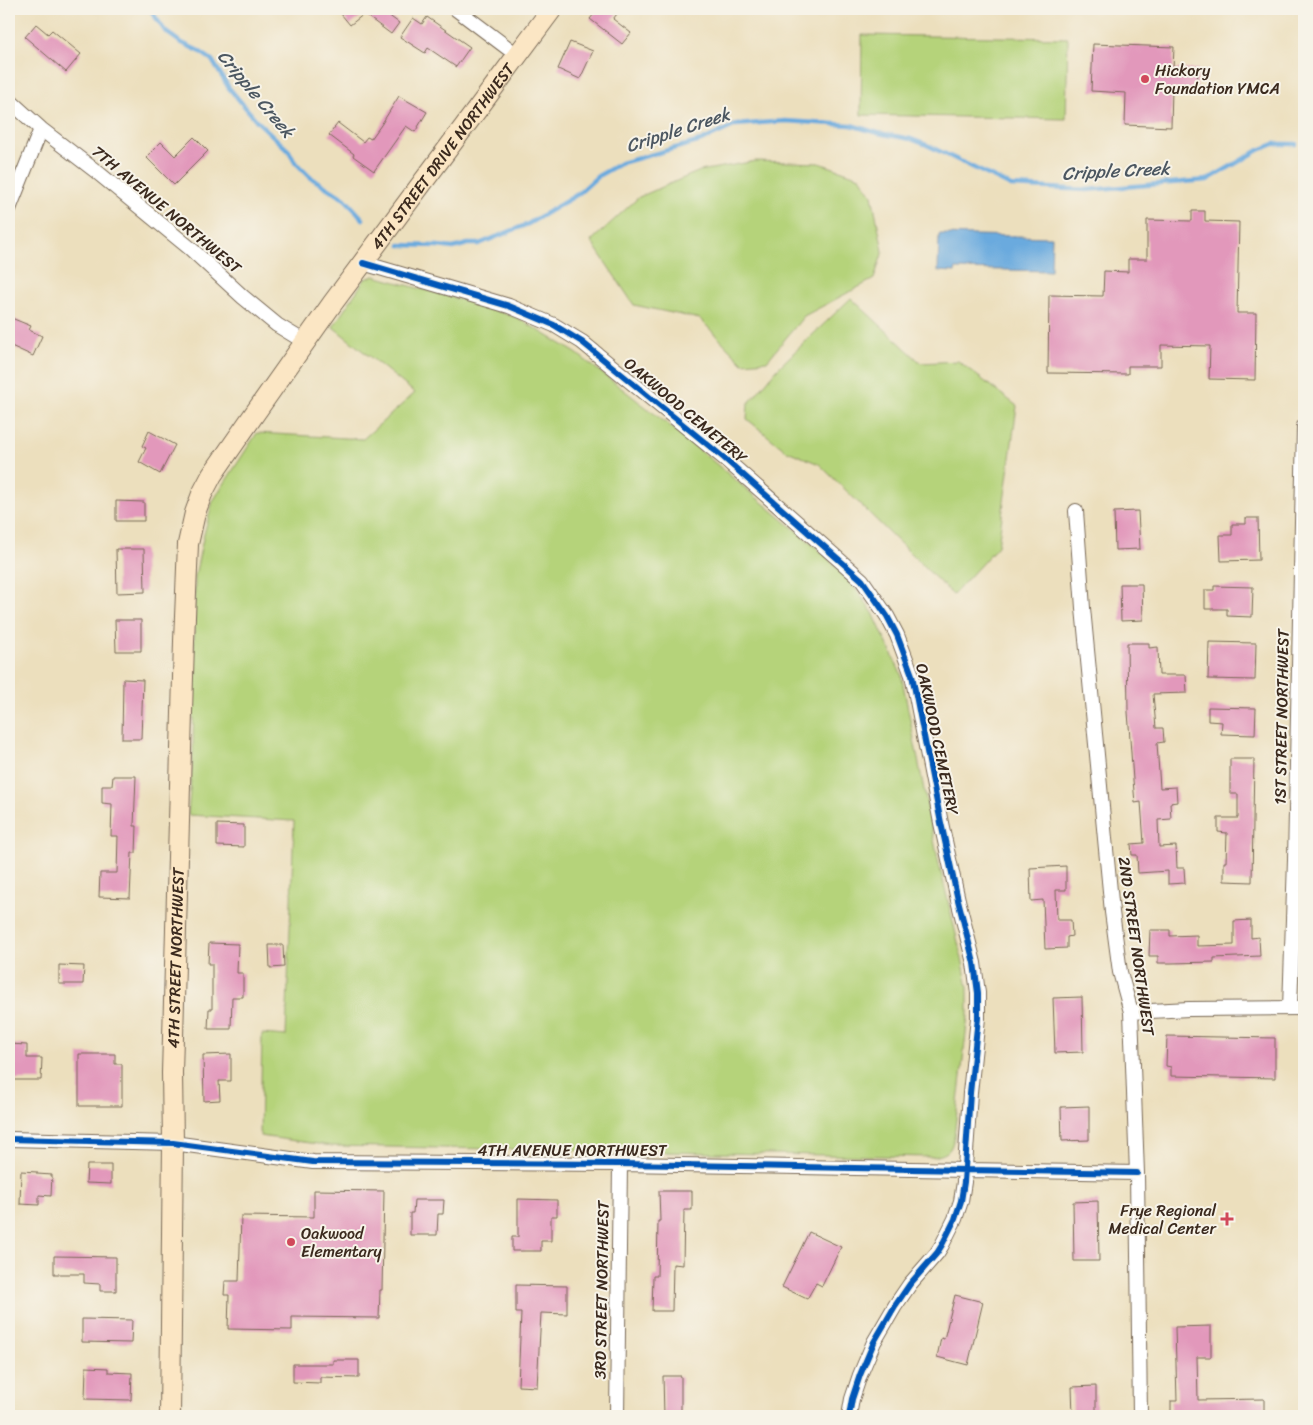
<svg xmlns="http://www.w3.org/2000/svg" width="1313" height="1425" font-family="Sriracha,sans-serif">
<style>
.green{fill:#b5d37a;stroke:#787e4c}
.water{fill:#6baade;stroke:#536a7e}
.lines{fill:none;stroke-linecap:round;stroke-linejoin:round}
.stream{stroke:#6baade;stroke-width:4.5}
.building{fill:#e298bb}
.street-casing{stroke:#796956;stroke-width:16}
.secondary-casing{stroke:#796956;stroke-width:22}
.street{stroke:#fff;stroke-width:14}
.secondary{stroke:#fbe6c4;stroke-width:20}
.cycleway-casing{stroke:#f7f3e8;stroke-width:9}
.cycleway{stroke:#0057b8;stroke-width:6}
.poi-dot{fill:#d1495b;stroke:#f7f3e8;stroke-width:2}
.labels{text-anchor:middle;stroke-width:4;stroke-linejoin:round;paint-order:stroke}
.poi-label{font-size:16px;fill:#3b2a1e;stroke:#f7f3e8;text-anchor:start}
.street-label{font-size:16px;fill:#3b2a1e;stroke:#f7f3e8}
.water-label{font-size:18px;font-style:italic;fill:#4c5761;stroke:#f7f3e8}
</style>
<rect width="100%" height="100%" fill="#f7f3e8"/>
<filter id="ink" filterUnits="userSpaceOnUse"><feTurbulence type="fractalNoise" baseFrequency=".02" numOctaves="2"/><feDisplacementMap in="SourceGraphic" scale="10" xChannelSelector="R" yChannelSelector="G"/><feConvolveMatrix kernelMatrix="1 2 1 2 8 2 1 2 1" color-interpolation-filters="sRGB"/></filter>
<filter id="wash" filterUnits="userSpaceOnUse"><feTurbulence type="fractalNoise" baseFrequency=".0096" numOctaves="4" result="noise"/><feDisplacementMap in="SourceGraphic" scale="20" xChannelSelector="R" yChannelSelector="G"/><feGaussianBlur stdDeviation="1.12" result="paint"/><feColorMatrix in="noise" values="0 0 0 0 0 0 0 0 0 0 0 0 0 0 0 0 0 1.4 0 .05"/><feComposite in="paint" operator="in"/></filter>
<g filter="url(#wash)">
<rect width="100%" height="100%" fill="#ecdfbd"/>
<!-- green -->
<path class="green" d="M862 35 1068 38 1066 119 861 115Z
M756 161 819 163 860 177 872 195 883 251 874 279 804 316 767 361 743 363 700 319 634 305 591 241 639 197 700 171Z
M374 276 465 301 518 318 576 353 678 432 824 554 852 584 873 613 901 674 938 860 963 963 968 988V1016L954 1137C951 1152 947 1154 933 1157L332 1146 260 1136 262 1034 286 1036 294 821 188 815 193 754 195 576 204 534 213 501 257 433 363 439 415 393 333 327 365 279Z
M851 298 921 363 958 361 1017 406 998 546 953 595 819 464 785 450 747 419 748 404 778 368Z"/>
<!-- water -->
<path class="water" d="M939 234 1052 237 1051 271 956 269 955 272 938 271Z"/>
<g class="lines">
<!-- stream -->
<path class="stream" d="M150 9 165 31 180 42 199 51 212 60 229 88 257 121 289 151 294 161 310 177 345 199 363 219
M400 245 438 246 453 248 468 244H479L528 224 578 194 598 176 621 163 701 141 736 125 785 121 851 125 878 133 911 139 927 145 1011 186 1087 190 1207 180 1259 150 1274 144H1296"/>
</g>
<g id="blocks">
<!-- building -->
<path class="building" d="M337 9H380L399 23 391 34 364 14 350 25Z
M598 9H621L613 19 631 33 622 44 590 19Z
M427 17 470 47 456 67 428 48 425 53 400 37 413 18 422 24Z
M36 24 48 34 52 30 81 54 66 72 25 37Z
M570 42 593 51 580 79 558 69Z
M1093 44 1174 47 1173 69H1198L1197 89H1172L1171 127 1125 125 1126 93 1091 91Z
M399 96 427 112 415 132 406 126 374 171 353 156 354 154 329 135 338 123 363 142 367 137 371 139 381 125Z
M194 137 208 151 174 185 146 157 161 142 175 156Z
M1192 211H1205V221L1239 222 1237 313H1256L1255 380 1209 379 1210 346 1161 345V366H1128V374L1048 373 1049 295 1103 296 1104 271 1128 272V259H1147V220L1192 221Z
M9 317 31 326 29 330 42 336 33 356 9 345Z
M149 431 175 445 160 474 139 462 146 448 142 446Z
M116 501 144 502V521H116Z
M1138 511 1140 549 1115 550 1114 512Z
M1246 518H1258L1259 560 1221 561 1220 535H1232V524H1246Z
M116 549H144L145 592 117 593Z
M1120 584H1142L1143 620 1121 621Z
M1214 586 1253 587 1252 617 1227 616V609H1205V590H1214Z
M115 620H141V651H116Z
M1209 642 1256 643 1255 680 1208 679Z
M1127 643H1149V648L1158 647 1159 675H1186L1187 693 1153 694 1156 728H1163L1164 742 1157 743 1160 788 1176 787 1177 802 1170 803 1171 819 1158 820 1159 847 1176 846 1177 868H1184L1185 883 1168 884V871L1138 873 1137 855H1132L1131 844 1144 843 1141 802 1135 803 1133 780 1128 712Z
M123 679 143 680 141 739H122Z
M1208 707 1256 708 1255 735 1221 734 1222 722 1208 721Z
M1230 759H1254L1252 882 1224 881V862H1226L1227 833 1218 832V818H1238V794H1230Z
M113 776H136L134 826H137L136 853H132L130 898 99 897 100 873H117L118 836H111L112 804 102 803V786H112Z
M217 824 244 825V847L217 846Z
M1066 866V890H1056L1057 920H1071L1072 936 1067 937V948L1045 949 1043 900 1031 901 1030 868Z
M1251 920V938L1259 937 1260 956 1214 958V962L1171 963H1158V956H1149L1150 930H1170V936L1197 935V946L1234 945V921Z
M209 943 238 944 237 973H243V997H232L231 1029H208L209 1009H212V964H208Z
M269 945H283L284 967 270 968Z
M59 965 84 966 83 984H59Z
M1082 997 1083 1052 1055 1053 1053 998Z
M1167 1036 1275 1038V1078L1171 1076V1067L1166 1066Z
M9 1044 27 1045V1058H42L41 1080H9Z
M79 1054H115V1064H122V1106H79Z
M231 1054V1081H219L220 1100 204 1101 203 1055Z
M1089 1106V1140L1062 1141 1061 1107Z
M87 1165H111V1184L86 1183Z
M21 1171 37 1172V1174L52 1175 51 1196 39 1195V1205L20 1204Z
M314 1190 384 1191 382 1290H380L379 1318 292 1317V1330L228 1329 229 1295H224L225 1281H239L241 1216 314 1217Z
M659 1191H692V1210H684L683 1265 673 1264 672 1311H652L653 1276H657L658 1221H660Z
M518 1199 557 1200V1216H551V1241H541V1251H512V1237H518Z
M414 1200H444L443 1214H438L437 1235H410V1213H413Z
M1098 1201 1099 1261H1074L1073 1202Z
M809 1232 841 1247 822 1286 816 1283 807 1299 782 1287Z
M54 1256 116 1257V1291H100V1284L84 1283V1274H54Z
M516 1285 567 1286V1314L541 1313 537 1387 518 1386 521 1313H516Z
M955 1295 983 1302 968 1365 937 1357 941 1338 944 1339Z
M82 1319 132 1320 131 1343 82 1342Z
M1211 1326V1357H1197L1198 1400 1264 1399V1416H1171V1401H1177L1175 1327Z
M333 1360H359V1378L320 1377V1383L293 1382V1364H333Z
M86 1367 108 1368V1372L132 1373 131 1400 85 1399Z
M663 1376H681V1416H664Z
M1096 1386V1416H1073L1072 1387Z"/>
</g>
</g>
<g filter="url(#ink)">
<use href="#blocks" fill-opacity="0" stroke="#796956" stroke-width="1"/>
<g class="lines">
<defs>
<path id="street" d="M456 9 517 55
M9 100 41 129 97 172 191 249 243 297 277 325 305 342
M9 209 41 129
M363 263 509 306 554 325 582 342 724 458 862 580 887 616 897 635 912 675 941 823 958 900 974 963 978 993V1018L970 1093 964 1182 961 1201 955 1219 942 1245 937 1253 910 1284 895 1306 874 1342 860 1375 852 1399 849 1416
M1076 511 1083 608 1112 912 1120 972 1131 1012 1137 1173 1140 1416
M1290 1008 1295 860 1304 426
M1131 1012 1189 1009 1304 1008
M9 1139 173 1143 313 1162 620 1164 1137 1173
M617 1416 620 1164"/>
<g id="secondary">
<path id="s1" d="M170 1416 173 1143 172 1073 184 641 188 544 195 513 202 494 212 475 255 413 332 304 552 9"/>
</g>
</defs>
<!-- street casing -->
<use href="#street" class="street-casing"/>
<!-- secondary casing -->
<use href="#secondary" class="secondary-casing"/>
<!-- street -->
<use href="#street" class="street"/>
<!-- secondary -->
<use href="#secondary" class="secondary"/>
<defs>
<path id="cycleway" d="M363 263 509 306 554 325 582 342 724 458 862 580 887 616 897 635 912 675 941 823 958 900 974 963 978 993V1018L970 1093 964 1182 961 1201 955 1219 942 1245 937 1253 910 1284 895 1306 874 1342 860 1375 852 1399 849 1416
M9 1139 173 1143 313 1162 620 1164 1137 1173"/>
</defs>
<!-- cycleway casing -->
<use href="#cycleway" class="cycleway-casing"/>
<!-- cycleway -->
<use href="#cycleway" class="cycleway"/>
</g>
</g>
<!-- markers -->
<g class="poi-dot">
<circle cx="1145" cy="79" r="5"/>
<path d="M1224.5 1211.5h5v5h5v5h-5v5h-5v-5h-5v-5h5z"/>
<circle cx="291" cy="1242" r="5"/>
</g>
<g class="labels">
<!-- poi labels -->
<g class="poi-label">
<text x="1155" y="76">Hickory<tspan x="1155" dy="18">Foundation YMCA</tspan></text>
<text x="1216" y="1216" text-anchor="end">Frye Regional<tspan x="1216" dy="18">Medical Center</tspan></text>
<text x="301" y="1239">Oakwood<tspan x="301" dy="18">Elementary</tspan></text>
</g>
<!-- street labels -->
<g class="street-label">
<text dy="6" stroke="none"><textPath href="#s1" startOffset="1339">4TH STREET DRIVE NORTHWEST</textPath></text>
<text transform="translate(167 209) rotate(40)" y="6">7TH AVENUE NORTHWEST</text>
<text transform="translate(686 410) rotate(40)" y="6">OAKWOOD CEMETERY</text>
<text transform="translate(1281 717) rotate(-89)" y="6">1ST STREET NORTHWEST</text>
<text transform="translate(938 739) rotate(78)" y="6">OAKWOOD CEMETERY</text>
<text transform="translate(1137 946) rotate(82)" y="6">2ND STREET NORTHWEST</text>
<text dy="6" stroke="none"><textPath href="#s1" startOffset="458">4TH STREET NORTHWEST</textPath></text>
<text x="572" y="1156">4TH AVENUE NORTHWEST</text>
<text transform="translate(601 1290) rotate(-89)" y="6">3RD STREET NORTHWEST</text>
</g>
<!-- water labels -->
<g class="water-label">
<text transform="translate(256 94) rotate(50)" y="6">Cripple Creek</text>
<text transform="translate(678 130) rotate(-18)" y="6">Cripple Creek</text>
<text transform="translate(1116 171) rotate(-3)" y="6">Cripple Creek</text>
</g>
</g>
<!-- margin -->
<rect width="1313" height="1425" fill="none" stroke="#f7f3e8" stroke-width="30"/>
</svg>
